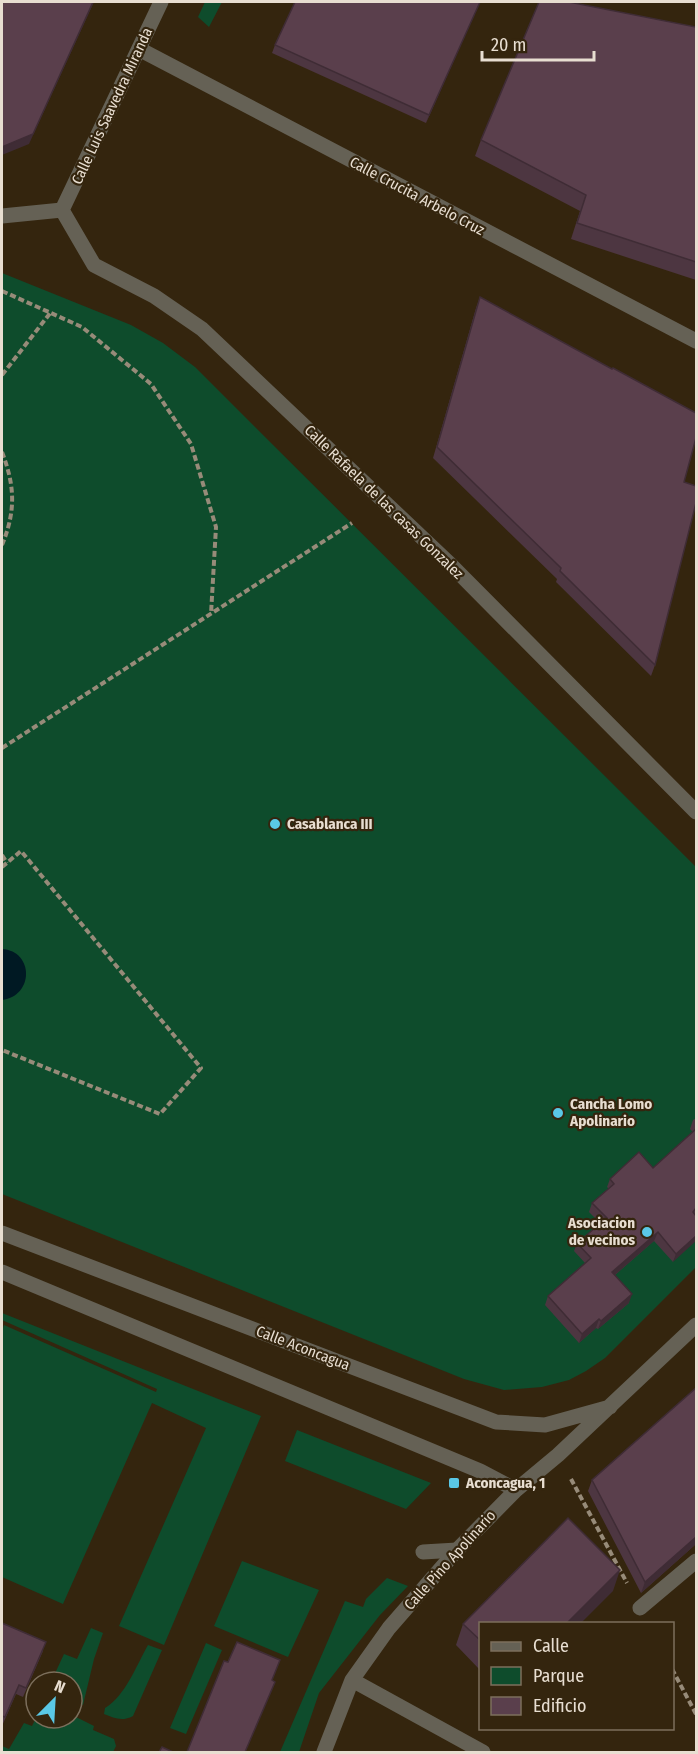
<svg xmlns="http://www.w3.org/2000/svg" width="698" height="1754" font-family="'Fira Sans Condensed',sans-serif">
<style>
.green{fill:#0e4c2c}
.water{fill:#001923}
.lines{fill:none;stroke-linecap:round;stroke-linejoin:round}
.path{stroke:#978b79;stroke-width:4;stroke-dasharray:6 3;stroke-linecap:butt}
.service{stroke:#656155;stroke-width:15}
.minor{stroke:#656155;stroke-width:15}
.wall{fill:#4d3641}
.shaded-wall{fill:#3f2c35}
.building{fill:#5a3f4c;stroke:#3f2c35;stroke-width:1.5}
.poi-dot{fill:#5ac8e6;stroke:#34250e;stroke-width:2}
.labels{text-anchor:middle;stroke-width:4.5;stroke-linejoin:round;paint-order:stroke}
.street-label{font-size:15px;fill:#e8ded1;stroke:#34250e}
.poi-label{font-size:15px;font-weight:bold;fill:#e8ded1;stroke:#34250e;text-anchor:start}
</style>
<rect width="100%" height="100%" fill="#34250e"/>
<!-- green -->
<path class="green" d="M205 2H222L209 27 198 17Z
M2 273 131 325 163 343 195 367 696 867V1267L605 1358 586 1371 569 1380 542 1387 504 1390 464 1379 2 1194Z
M2 1313 261 1416 164 1645 119 1626 206 1428 152 1403 63 1604 2 1577V1331L4 1325 156 1392 157 1389 2 1320Z
M297 1430 431 1483 406 1509 285 1461Z
M242 1561 319 1590 288 1657 214 1626Z
M387 1578 408 1586 380 1615 319 1693 299 1752H280L345 1601 363 1607 366 1599Z
M91 1628 103 1633 94 1659 83 1705 72 1700V1682H51L64 1654 77 1659Z
M206 1643 222 1650 186 1734 170 1728Z
M148 1645 162 1650 133 1716C122 1722 114 1718 104 1714L105 1708C126 1695 136 1666 148 1645Z
M72 1715 94 1726 93 1730 114 1739 116 1746 113 1752H2V1746L9 1749 24 1723 32 1726 36 1718H72Z"/>
<!-- water -->
<path class="water" d="M2 949C34 951 34 996 2 1000Z"/>
<g class="lines">
<!-- path -->
<path class="path" d="M2 291 82 327 151 384 191 444 216 527 211 614
M2 375 51 312
M2 452C15 486 16 511 2 545
M2 748 352 523
M2 855 7 863
M2 867 21 851 201 1068 160 1114 2 1050
M571 1479 627 1583
M672 1669 696 1714"/>
<!-- service -->
<path class="service" d="M423 1552 457 1550"/>
<!-- minor -->
<path class="minor" d="M139 49 696 341
M62 210 94 265 154 296 202 329 451 565 696 812
M62 210 161 2
M2 216 62 210
M2 1233 496 1422 545 1425 610 1407
M2 1272 480 1471 516 1490
M640 1608 696 1561
M352 1680 483 1752
M324 1752 352 1680 389 1628 457 1550 516 1490 558 1455 696 1325"/>
</g>
<!-- wall -->
<path class="wall" d="M480 2 426 123 272 53 275 45Z
M696 27V280L571 239 580 211 475 156 481 140Z
M480 297 684 482 655 665 651 676 556 582 557 579 433 458 476 308Z
M696 1118V1213L673 1262 654 1241 615 1275 629 1303 598 1329 596 1328 579 1343 545 1305 548 1296 585 1263 574 1251 577 1243 600 1223 589 1212 592 1203 609 1189 607 1187 610 1179 653 1168 693 1132 690 1129 693 1120Z
M592 1480 696 1544 641 1593 588 1491Z
M613 1591 480 1623V1670L456 1645 463 1624Z
M2 1623 43 1651 23 1697 16 1694 2 1726Z"/>
<!-- shaded-wall -->
<path class="shaded-wall" d="M93 2H94L29 144 2 155V147Z
M480 2 426 123 429 115Z
M658 1232 654 1241 609 1280 612 1272Z
M696 1236V1241L673 1262 676 1254Z
M632 1294 629 1303 598 1329 601 1321Z
M599 1319 596 1328 579 1343 582 1334Z
M696 1537V1544L641 1593 645 1582Z
M620 1570 613 1591 581 1623H567Z"/>
<!-- building -->
<path class="building" d="M2 2H93L33 134 2 147Z
M295 2H480L429 115 275 45Z
M539 2H569L696 27V262L577 223 586 195 481 140Z
M480 297 612 369 613 368 696 413V438L684 482 696 486V503L655 665 560 571 561 568 437 447Z
M696 1129V1208L693 1212 696 1216V1236L676 1254 658 1232 612 1272 632 1294 601 1321 599 1319 582 1334 548 1296 591 1258 577 1243 607 1218 592 1203 614 1184 610 1179 639 1152 653 1168Z
M696 1388V1537L645 1582 592 1480Z
M568 1518 620 1570 567 1623H480V1640L463 1624Z
M2 1623 46 1642 26 1688 19 1685 5 1717 2 1716Z
M237 1642 280 1660 272 1680 275 1682 245 1752H187L224 1661 228 1662Z
M162 1747 173 1752H159Z"/>
<!-- markers -->
<g class="poi-dot">
<circle cx="275" cy="824" r="6"/>
<circle cx="558" cy="1113" r="6"/>
<circle cx="647" cy="1232" r="6"/>
<rect x="448" y="1477" width="12" height="12" rx="3"/>
</g>
<g class="labels">
<!-- street labels -->
<g class="street-label">
<text transform="translate(112 106) rotate(-65)" y="5">Calle Luis Saavedra Miranda</text>
<text transform="translate(417 196) rotate(28)" y="5">Calle Crucita Arbelo Cruz</text>
<text transform="translate(384 502) rotate(44)" y="5">Calle Rafaela de las casas Gonzalez</text>
<text transform="translate(303 1348) rotate(21)" y="5">Calle Aconcagua</text>
<text transform="translate(450 1560) rotate(-48)" y="5">Calle Pino Apolinario</text>
</g>
<!-- poi labels -->
<g class="poi-label">
<text x="287" y="829">Casablanca III</text>
<text x="570" y="1109">Cancha Lomo<tspan x="570" dy="17">Apolinario</tspan></text>
<text x="635" y="1228" text-anchor="end">Asociacion<tspan x="635" dy="17">de vecinos</tspan></text>
<text x="466" y="1488">Aconcagua, 1</text>
</g>
</g>
<!-- border -->
<rect width="698" height="1754" fill="none" stroke="#e8ded1" stroke-width="6"/>
<!-- legend -->
<rect x="479" y="1622" width="195" height="108" fill="#34250e" stroke="#7c6f5c" stroke-width="1.5"/>
<rect x="491" y="1642" width="30" height="9" fill="#656155" stroke="#7c6f5c" stroke-width="1.5"/>
<text x="533" y="1652" font-size="18" fill="#e8ded1">Calle</text>
<rect x="491" y="1667" width="30" height="18" fill="#0e4c2c" stroke="#7c6f5c" stroke-width="1.5"/>
<text x="533" y="1682" font-size="18" fill="#e8ded1">Parque</text>
<rect x="491" y="1697" width="30" height="18" fill="#5a3f4c" stroke="#7c6f5c" stroke-width="1.5"/>
<text x="533" y="1712" font-size="18" fill="#e8ded1">Edificio</text>
<!-- north arrow -->
<g transform="translate(54 1700) rotate(24)"><circle r="28" fill="#34250e" stroke="#7c6f5c" stroke-width="1.5"/>
<path d="M0-4.5L10 22L0 15L-10 22Z" fill="#5ac8e6"/>
<text y="-9" font-size="16" font-weight="bold" text-anchor="middle" fill="#e8ded1">N</text>
</g>
<!-- scale -->
<path d="M482 51v9h112v-9" fill="none" stroke="#e8ded1" stroke-width="3"/>
<text x="491" y="51" font-size="18" fill="#e8ded1" stroke="#34250e" stroke-width="4.5" paint-order="stroke">20 m</text>
</svg>
